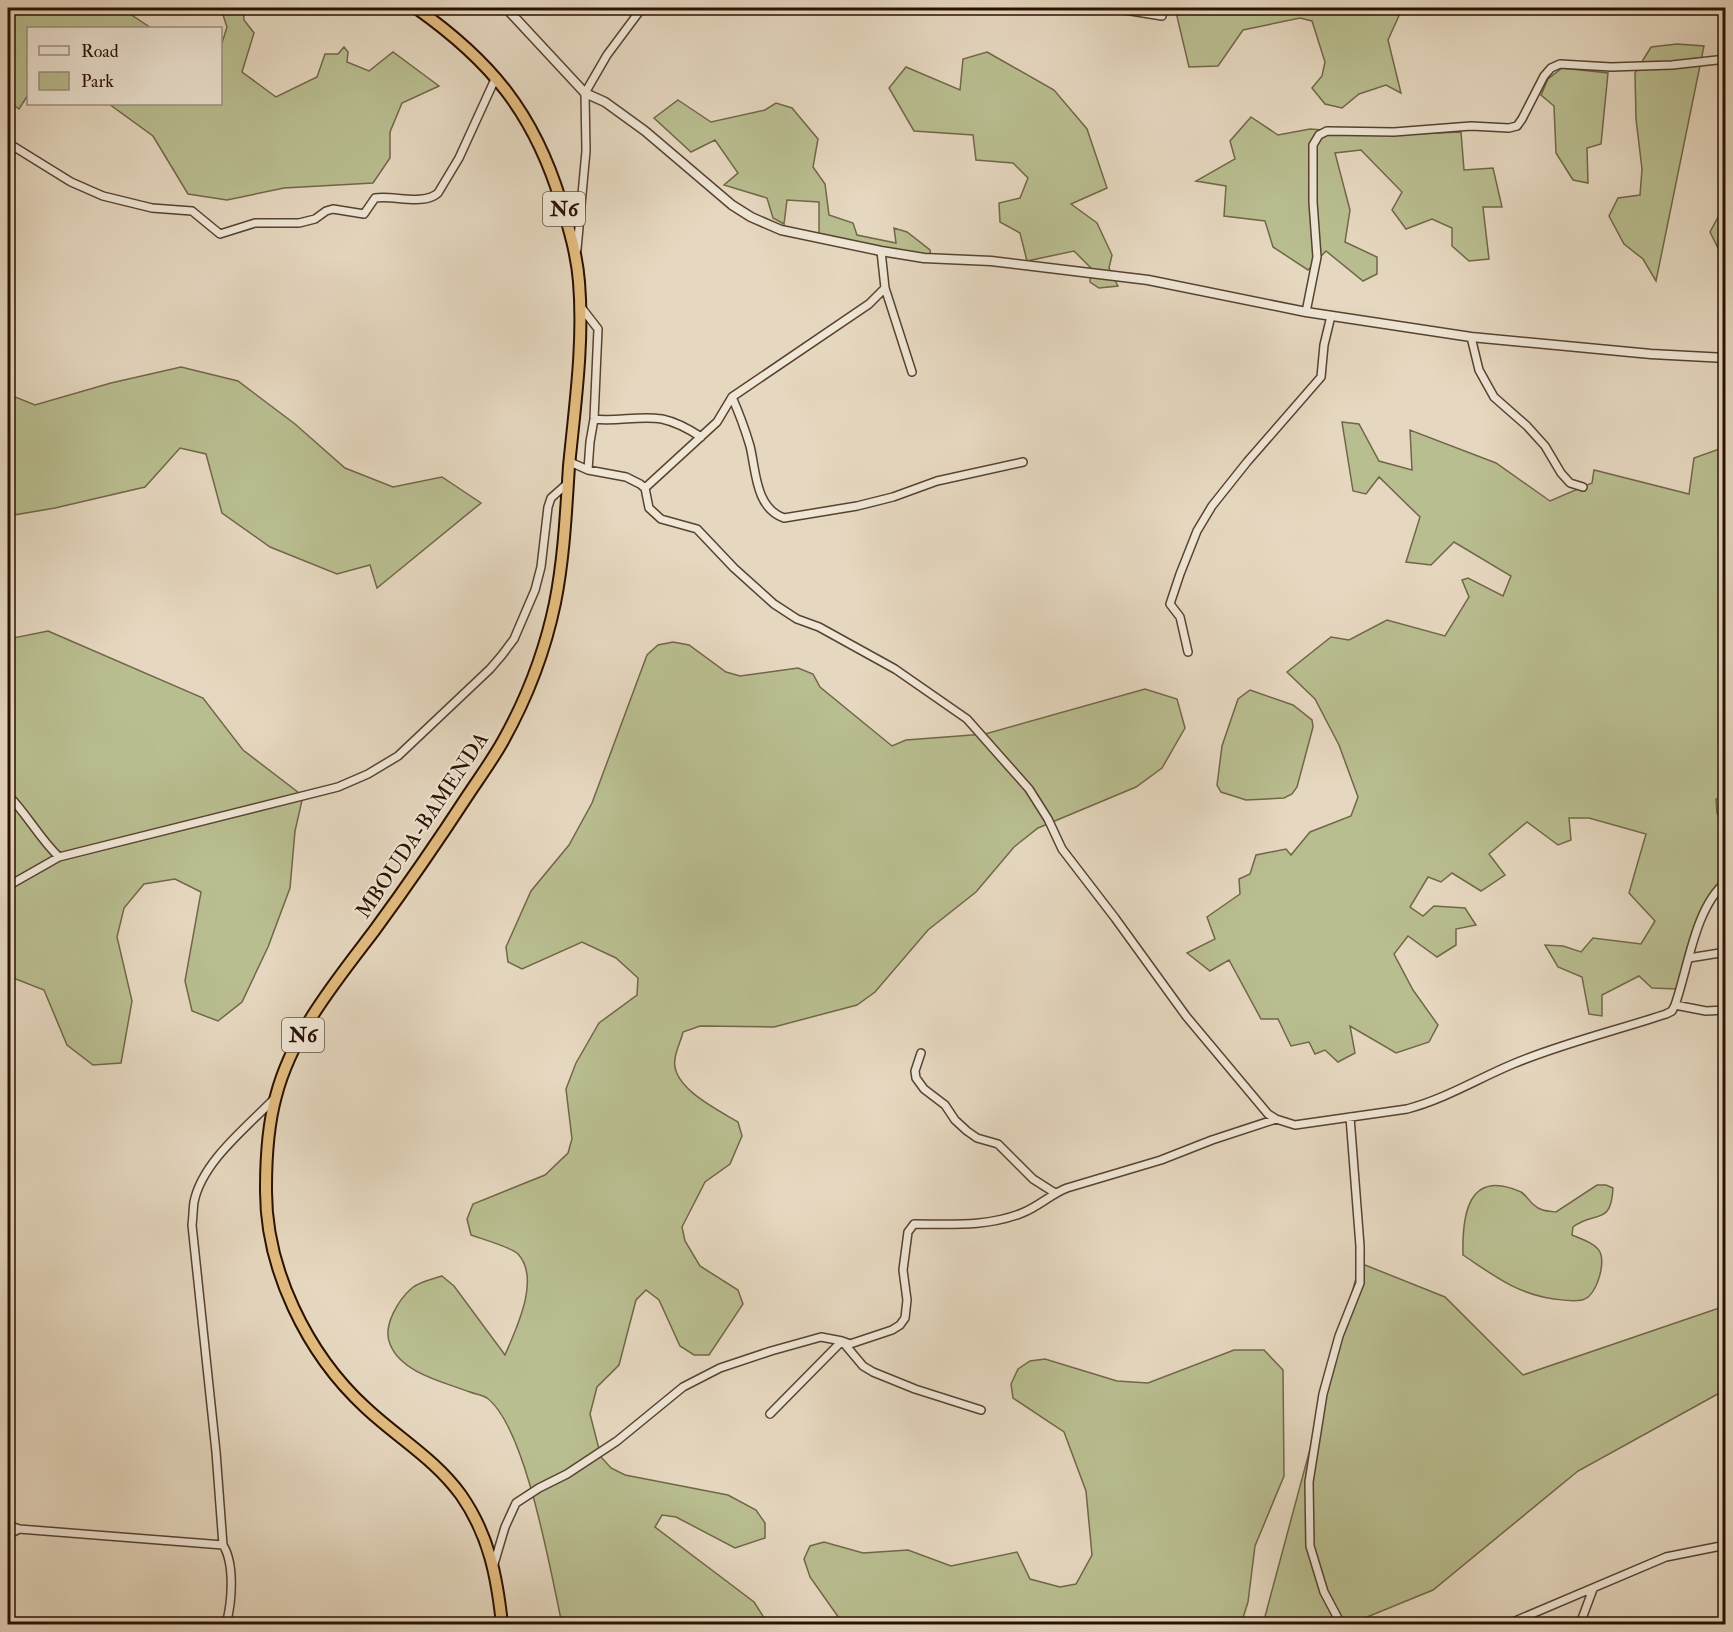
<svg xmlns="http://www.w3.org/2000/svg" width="1733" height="1632" font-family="'IM FELL Double Pica',serif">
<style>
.green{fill:#b9be90;stroke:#716748;stroke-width:1.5}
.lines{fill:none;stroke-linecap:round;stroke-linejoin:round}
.minor-casing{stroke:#584230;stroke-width:10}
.tertiary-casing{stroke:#584230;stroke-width:11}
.trunk-casing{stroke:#291000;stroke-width:14}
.minor{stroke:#efe6d6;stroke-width:7}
.tertiary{stroke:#efe6d6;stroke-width:8}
.trunk{stroke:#e3bc80;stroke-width:10}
.labels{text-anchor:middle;stroke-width:4.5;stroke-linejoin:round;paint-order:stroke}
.shield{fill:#efe6d6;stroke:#645040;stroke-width:1.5}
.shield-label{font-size:20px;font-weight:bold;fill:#291000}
.street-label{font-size:21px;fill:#291000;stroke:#efe6d6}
</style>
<rect width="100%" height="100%" fill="#e6d8c0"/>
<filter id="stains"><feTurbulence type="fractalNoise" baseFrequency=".00333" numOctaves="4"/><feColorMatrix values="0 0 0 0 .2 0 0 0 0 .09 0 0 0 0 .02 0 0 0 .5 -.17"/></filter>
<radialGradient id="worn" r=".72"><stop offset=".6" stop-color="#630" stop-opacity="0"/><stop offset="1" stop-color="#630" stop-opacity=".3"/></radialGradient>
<!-- green -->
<path class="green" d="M8 8H121L151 28H28V95L19 109 8 101Z
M243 8 244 20 254 33 242 72 276 97 317 77 325 54H338L344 47 348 52 347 62 369 71 393 52 439 86 402 103 390 132V158L373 183 284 188 227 200 188 194 153 136 109 104H220L221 46 227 27 223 15Z
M1175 8H1408L1402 9 1388 40 1401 93 1386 85 1359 94 1342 108 1325 104 1312 88 1322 76 1325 62 1312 21 1300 18 1243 30 1218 66 1189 67Z
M1677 44 1704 46 1656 281 1643 259 1624 244 1609 216 1618 198 1640 195 1642 169 1636 119 1635 73 1651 47Z
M987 52 1054 90 1087 129 1107 188 1071 204 1097 223 1112 255 1109 268 1118 286 1099 288 1090 282 1091 268 1074 251 1027 261 1020 233 1000 222 999 203 1020 198 1028 178 1013 163 976 160 973 135 914 131 889 88 906 67 960 90 963 59Z
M1562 68 1608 73 1601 144 1587 148 1588 183 1573 180 1556 153 1554 106 1541 95 1548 79Z
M678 100 711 122 765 110 776 103 792 108 818 139 813 167 825 184 829 215 853 223 857 235 896 243 894 228 907 232 930 250 931 260 845 248 819 237V202L787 200 784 224 773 218 767 198 724 185 738 173 715 140 691 152 654 118Z
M1251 117 1278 135 1310 129 1390 135 1461 132 1464 170 1493 168 1502 207H1483L1489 259 1469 261 1452 246V228L1432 219 1406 229 1392 210 1402 192 1361 150 1335 153 1350 210 1345 242 1377 257V274L1363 281 1326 251 1308 270 1273 247 1265 221 1224 216 1226 186 1196 181 1235 159 1230 141Z
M1725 204V262L1710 232Z
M181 367 238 381 295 424 345 468 393 487 442 477 481 503 377 588 370 565 337 574 270 547 222 513 206 454 180 448 145 487 55 508 8 516V394L35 405 111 383Z
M1342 422 1359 424 1379 461 1412 470 1410 430 1496 463 1550 501 1592 483 1594 470 1689 494 1694 458 1722 448 1725 450V800L1716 799 1717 813 1725 826V879L1711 894 1678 989 1652 988 1639 976 1602 995V1016L1589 1014 1582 977 1558 967 1545 945 1563 946 1581 952 1593 938 1641 944 1655 921 1629 893 1646 834 1589 818H1569L1571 840 1558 845 1527 822 1489 854 1505 875 1481 891 1452 873 1441 882 1428 877 1410 907 1423 916 1434 906 1465 908 1476 925 1456 929V945L1437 957 1408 936 1394 954 1413 990 1438 1025 1429 1042 1396 1053 1350 1026 1355 1053 1338 1062 1325 1050 1315 1054 1309 1042 1291 1046 1278 1019H1261L1229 960 1210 971 1187 953 1215 939 1207 917 1240 894 1239 879 1250 874 1256 855 1286 849 1291 855 1310 832 1351 816 1358 797 1339 745 1315 699 1287 672 1331 637 1349 640 1387 620 1445 636 1469 597 1462 580 1468 578 1503 596 1511 576 1454 542 1431 565 1406 562 1420 517 1379 477 1366 494 1353 491Z
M48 631 203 698 243 750 303 796 295 831 290 888 268 947 242 1002 218 1021 192 1011 185 981 201 892 175 879 144 884 124 908 117 937 132 1001 121 1063 93 1065 67 1045 44 990 8 976V639Z
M673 642 689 645 726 672 740 676 798 668 813 674 820 687 892 746 906 740 985 734 1145 689 1177 699 1185 728 1162 768 1136 787 1038 828 1014 847 976 892 928 930 875 992 857 1005 774 1027 700 1026 683 1032C681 1041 676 1050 675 1059 670 1087 718 1110 738 1122L742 1136 730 1164 705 1182 682 1227 685 1241 700 1266 738 1290 743 1304 709 1355H694L680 1346 659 1300 646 1290 636 1300 619 1365 597 1387 590 1414 601 1457 611 1468 625 1475 728 1495 756 1510 765 1523V1538L735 1548 676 1517 662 1515 655 1527 754 1602 768 1624H562C551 1574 526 1427 487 1398 482 1395 475 1394 470 1392 444 1382 401 1373 390 1344 382 1326 399 1299 412 1288 419 1282 433 1279 442 1276L454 1286 505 1355C516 1329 541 1279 518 1254 511 1247 482 1239 471 1235L467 1219 473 1204 545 1175 568 1153 572 1139 566 1089 576 1063 599 1023 637 995 638 978 616 958 582 942 522 969 508 962 506 947 531 891 569 845 592 803 647 655 658 645Z
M1250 690 1293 705 1312 720 1313 727 1297 787 1292 794 1284 798 1246 800 1221 792 1217 785 1222 746 1238 699Z
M1597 1185H1606L1613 1188C1611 1227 1595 1210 1573 1227L1572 1235C1581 1239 1595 1243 1600 1252 1606 1264 1596 1297 1582 1300 1573 1302 1563 1300 1554 1299 1517 1294 1493 1275 1463 1255 1462 1215 1468 1168 1521 1192 1526 1195 1529 1201 1534 1205 1540 1211 1548 1211 1556 1212Z
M1360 1263 1445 1297 1523 1375 1725 1306V1390L1578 1471 1433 1590 1350 1624H1263Z
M1234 1350H1264L1283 1370 1284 1476 1255 1546 1248 1602 1241 1624H838L839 1618 810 1577 804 1559 810 1546 824 1542 863 1553 908 1550 951 1566 1017 1552 1030 1579 1060 1587 1076 1584 1092 1555 1086 1491 1064 1432 1013 1398 1011 1384 1018 1369 1030 1361 1045 1359 1117 1381 1148 1383Z"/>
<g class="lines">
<defs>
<path id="minor" d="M1112 8 1162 16
M8 143 71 182 103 196 152 208 192 211 220 234 255 223H299L315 219 326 211 333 209 364 214 375 198C394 195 423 206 438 193L459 158 496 77
M577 249 586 151 585 93 607 55 642 8
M881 251 885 288 912 372
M581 307 598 329 594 419 590 442 588 470
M1306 312 1317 257 1313 202V145L1319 135 1327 131 1394 132 1471 126 1509 128 1517 126 1522 119 1544 76 1551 68 1560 64 1611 67 1672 65 1726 59
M1471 337 1479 370 1494 397 1527 426 1545 446 1561 473 1570 483 1583 487
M732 397C739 413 745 429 750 446 756 470 755 508 784 518L857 506 893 497 937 481 1023 462
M594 419C617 422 640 415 662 419 676 422 689 429 701 437
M570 462 588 470 626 477 640 484 645 488 649 508 661 519 697 529 734 568 774 604 797 619 819 627 895 669 967 719 1029 789 1048 819 1062 849 1115 918 1186 1016 1268 1114 1276 1119 1295 1125 1407 1109C1445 1099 1477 1079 1513 1064 1563 1043 1615 1031 1666 1014L1672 1011 1675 1005C1688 969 1695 907 1726 882
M645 488 717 422 732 397 869 304 885 288
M1188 652 1180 617 1170 604 1180 574 1197 531 1212 506 1247 462 1321 377 1324 345 1331 316
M8 795C27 814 39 838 59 857
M8 886 59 857 338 787 368 774 398 756 490 669 502 655 514 639 535 590 541 567 548 507 551 498 568 483
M1689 958 1726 952
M1675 1005 1706 1011 1726 1010
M921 1053 915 1071 916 1078 924 1089 945 1105 955 1120 967 1131 977 1138 998 1144 1033 1179 1055 1193
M770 1414 842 1341 850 1344 892 1330 900 1325 905 1318 907 1300 903 1270 908 1232 914 1224C951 1224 987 1227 1022 1213 1038 1207 1051 1194 1067 1188L1161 1160 1212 1140 1276 1119
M8 1525 19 1529 223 1545
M8 1535 19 1529
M494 1564 505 1527 516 1503 539 1488 567 1474 617 1441 683 1387 720 1368 771 1351 821 1337 842 1341 863 1366 873 1372 915 1389 981 1410
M226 1624C232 1603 235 1564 223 1545L216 1452 192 1225C193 1218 193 1209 194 1202 202 1162 247 1127 274 1099
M1341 1624 1324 1592 1310 1546 1309 1482 1323 1394 1339 1336 1360 1283V1246L1350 1117
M1508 1624 1666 1557 1726 1545
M1580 1624 1593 1589"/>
<path id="tertiary" d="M506 8 585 93 605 102 645 131 732 205 751 217 781 230 881 251 924 258 991 261 1148 280 1306 312 1471 337 1651 354 1726 358"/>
<path id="trunk" d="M416 8C491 61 534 113 561 202 569 228 577 255 579 282 584 343 575 405 569 466 566 512 564 558 555 603 545 651 527 698 503 741 493 759 480 777 468 795 438 841 407 886 374 931 336 981 292 1034 276 1096 268 1125 266 1158 266 1188 265 1268 307 1354 366 1408 398 1438 435 1459 461 1495 489 1535 497 1577 502 1624"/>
</defs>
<!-- minor casing -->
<use href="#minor" class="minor-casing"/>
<!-- tertiary casing -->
<use href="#tertiary" class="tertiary-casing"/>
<!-- trunk casing -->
<use href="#trunk" class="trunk-casing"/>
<!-- minor -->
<use href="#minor" class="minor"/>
<!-- tertiary -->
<use href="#tertiary" class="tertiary"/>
<!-- trunk -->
<use href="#trunk" class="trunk"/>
</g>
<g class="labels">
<!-- shield labels -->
<g class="shield">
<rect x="543" y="192" width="42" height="34" rx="4.5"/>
<rect x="282" y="1018" width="42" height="34" rx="4.5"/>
</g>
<g class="shield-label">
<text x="564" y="216">N6</text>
<text x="303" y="1042">N6</text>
</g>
<!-- street labels -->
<g class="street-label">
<text transform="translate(422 825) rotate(-56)" y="7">MBOUDA-BAMENDA</text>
</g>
</g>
<!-- margin -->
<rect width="1733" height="1632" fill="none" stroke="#e6d8c0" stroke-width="30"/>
<rect x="9" y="9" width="1715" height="1614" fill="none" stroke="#291000" stroke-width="3"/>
<rect x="15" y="15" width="1703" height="1602" fill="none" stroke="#291000" stroke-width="1.5"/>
<!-- legend -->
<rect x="27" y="27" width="195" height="78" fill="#efe6d6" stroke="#a09080" stroke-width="1.5"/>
<rect x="39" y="46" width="30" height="9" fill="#efe6d6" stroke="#a09080" stroke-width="1.5"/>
<text x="81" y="57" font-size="18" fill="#291000">Road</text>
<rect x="39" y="72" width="30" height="18" fill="#b9be90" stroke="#a09080" stroke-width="1.5"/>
<text x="81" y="87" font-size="18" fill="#291000">Park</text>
<rect width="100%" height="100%" filter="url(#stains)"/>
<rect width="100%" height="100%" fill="url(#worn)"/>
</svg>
